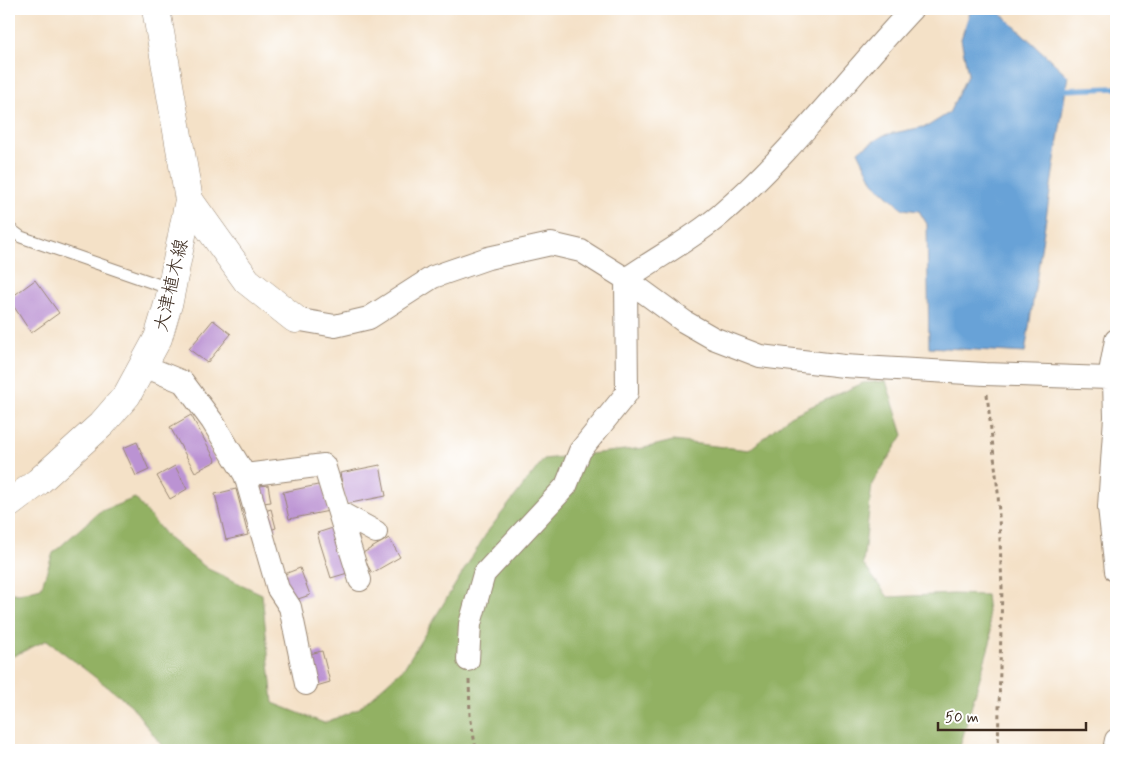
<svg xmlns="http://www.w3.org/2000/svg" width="1125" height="759" font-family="Mynerve,'Klee One',sans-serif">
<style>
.forest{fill:#92b164;stroke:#666e41}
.water{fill:#68a2d7;stroke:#52667a}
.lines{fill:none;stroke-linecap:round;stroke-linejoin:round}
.stream{stroke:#68a2d7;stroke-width:5.5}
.building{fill:#bb93d3}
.lane-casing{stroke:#988672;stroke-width:13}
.street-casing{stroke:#988672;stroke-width:24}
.secondary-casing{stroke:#988672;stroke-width:29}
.primary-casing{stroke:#988672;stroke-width:29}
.path{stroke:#988672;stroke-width:3;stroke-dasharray:4 4;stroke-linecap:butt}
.lane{stroke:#fff;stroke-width:11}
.street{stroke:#fff;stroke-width:22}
.secondary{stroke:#fff;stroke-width:28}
.primary{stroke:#fff;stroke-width:28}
.labels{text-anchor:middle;stroke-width:4.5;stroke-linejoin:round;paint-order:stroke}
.street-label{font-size:19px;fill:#3b2a1e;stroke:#fff}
</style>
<rect width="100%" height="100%" fill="#fff"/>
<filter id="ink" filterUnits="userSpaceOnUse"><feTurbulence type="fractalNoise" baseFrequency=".02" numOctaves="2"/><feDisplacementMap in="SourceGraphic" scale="10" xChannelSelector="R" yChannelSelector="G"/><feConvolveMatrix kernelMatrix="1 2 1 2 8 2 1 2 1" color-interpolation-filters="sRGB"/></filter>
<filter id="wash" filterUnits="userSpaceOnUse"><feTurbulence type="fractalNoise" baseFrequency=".0096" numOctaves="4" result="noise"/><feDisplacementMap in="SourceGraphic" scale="20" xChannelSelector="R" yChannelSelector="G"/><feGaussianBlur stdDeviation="1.12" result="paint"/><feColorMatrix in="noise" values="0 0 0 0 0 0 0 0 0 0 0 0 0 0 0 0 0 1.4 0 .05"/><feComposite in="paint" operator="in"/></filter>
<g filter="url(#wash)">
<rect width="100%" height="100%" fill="#f4e1c7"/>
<!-- forest -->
<path class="forest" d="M886 381 903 435 872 484 863 564 888 597 953 594 986 595 991 639 959 750H165L131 705 47 640 9 658V592L18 594 41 588 53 553 99 512 135 498 169 539 208 569 262 594 273 703 324 723 358 709 404 668 488 531 544 459 644 448 673 441 749 450 790 416 863 383Z"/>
<!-- water -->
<path class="water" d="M971 9H996L1068 76 1025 353 929 347 927 224 919 211 903 209 873 182 858 151 884 135 928 126 949 113 968 74 961 39Z"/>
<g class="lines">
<!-- stream -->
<path class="stream" d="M1060 90 1116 88"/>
</g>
<g id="blocks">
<!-- building -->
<path class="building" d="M35 280 59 313 31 333 9 299Z
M213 320 231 334 207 363 189 349Z
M191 415 216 461 195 472 170 427Z
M137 442 149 470 136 476 123 448Z
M380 465 386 496 346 504 340 473Z
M175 466 187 489 170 499 157 476Z
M323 484 329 511 289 519 283 492Z
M268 485 271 502 263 503 260 486Z
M236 489 248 535 226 540 215 494Z
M271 509 276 528 270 530 265 511Z
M336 527 351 572 331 578 317 533Z
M389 538 400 557 372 573 361 554Z
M300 568 310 595 292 601 282 575Z
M322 651 330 682 313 687 305 655Z"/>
</g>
</g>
<g filter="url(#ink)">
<use href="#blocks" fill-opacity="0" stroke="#988672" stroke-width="1"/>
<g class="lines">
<defs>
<path id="lane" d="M9 228 21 237 171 289"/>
<path id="street" d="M626 279C656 258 692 239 720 215 791 154 848 77 912 9
M295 319 335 326 369 318 433 277 488 258 551 244 581 251 626 279 685 322 713 338 760 356 844 366 985 374 1109 378 1114 382 1115 417 1109 507 1116 571
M144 366 183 382 212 421 245 475 278 589 290 607 306 684
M1109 378 1116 340
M245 475 324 465 360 580
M339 512 376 532
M468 660 470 624 484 574 566 486 580 451 627 393 626 279
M1114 750 1116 740"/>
<path id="secondary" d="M189 200 247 281 295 319"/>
<path id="primary" d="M9 504 38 482 102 424 127 395 158 338 169 301 189 200 156 9"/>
</defs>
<!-- lane casing -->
<use href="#lane" class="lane-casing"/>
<!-- street casing -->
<use href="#street" class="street-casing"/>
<!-- secondary casing -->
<use href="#secondary" class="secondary-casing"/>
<!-- primary casing -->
<use href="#primary" class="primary-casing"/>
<!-- path -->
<path class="path" d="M987 394 998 492 1002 588 998 750
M469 680 470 715 476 750"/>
<!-- lane -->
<use href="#lane" class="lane"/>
<!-- street -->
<use href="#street" class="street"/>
<!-- secondary -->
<use href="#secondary" class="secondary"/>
<!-- primary -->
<use href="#primary" class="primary"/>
</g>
</g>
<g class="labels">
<!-- street labels -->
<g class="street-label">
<text transform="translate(170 285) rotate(-77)" y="7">大津植木線</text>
</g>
</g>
<!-- margin -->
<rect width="1125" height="759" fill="none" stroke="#fff" stroke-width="30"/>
<!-- scale -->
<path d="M938 722v8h148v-8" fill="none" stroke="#3b2a1e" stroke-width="2.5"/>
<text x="945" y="722" font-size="15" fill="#3b2a1e" stroke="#ffffff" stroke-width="4" paint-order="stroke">50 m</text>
</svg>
